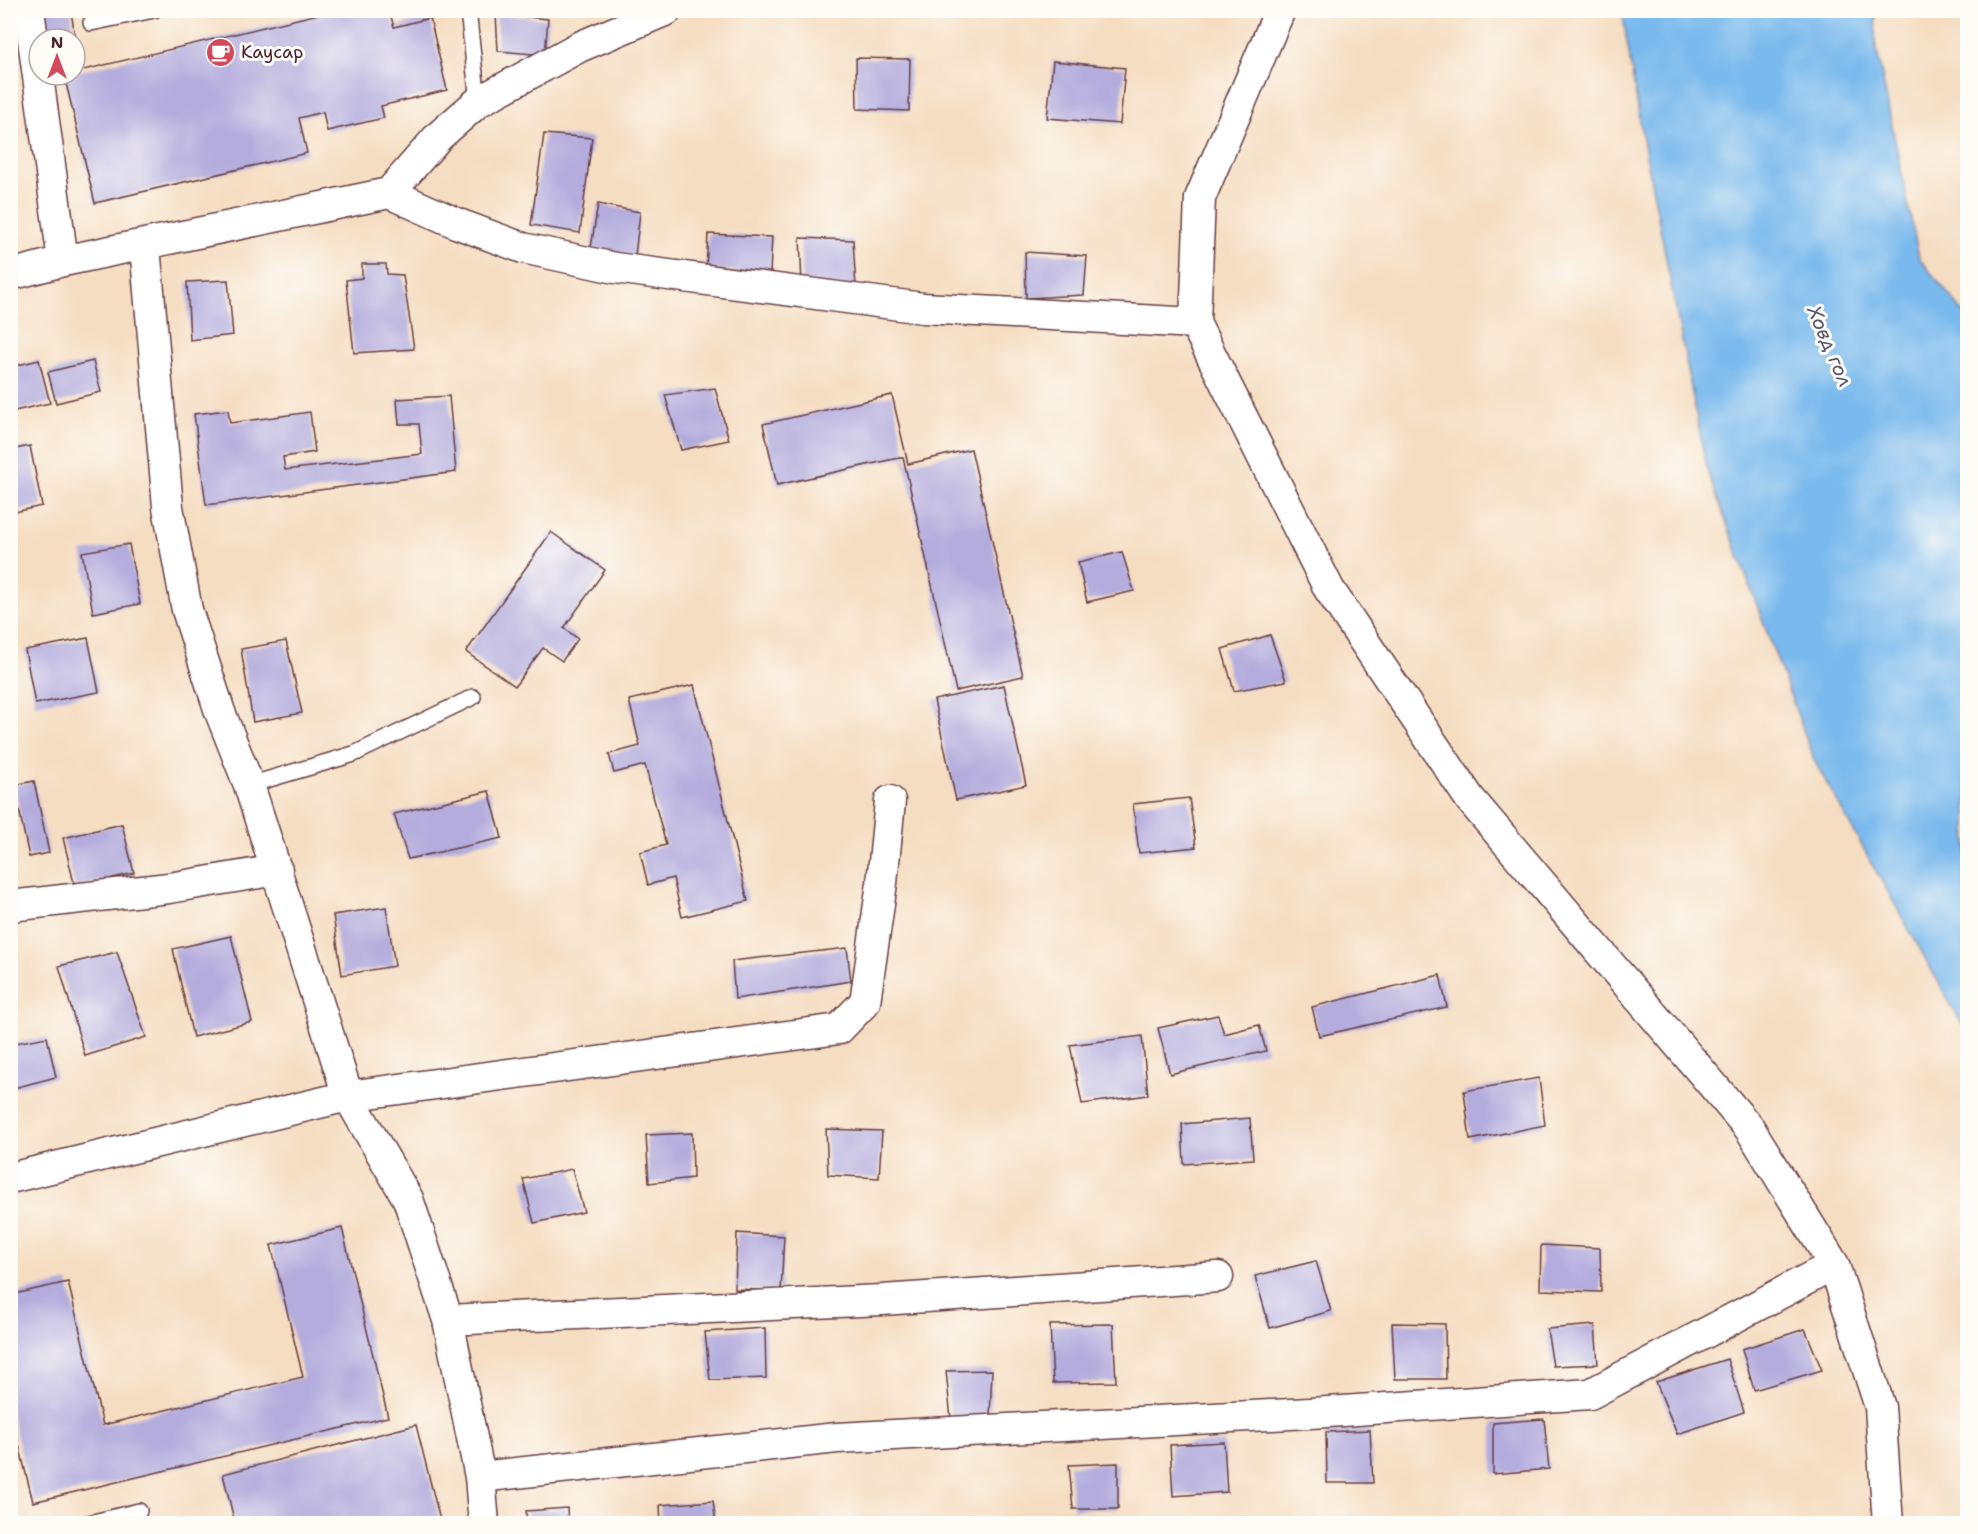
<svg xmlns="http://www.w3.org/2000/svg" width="1978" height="1534" font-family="'Shantell Sans',sans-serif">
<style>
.water{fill:#79b9ed;stroke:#626c8c;stroke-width:1.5}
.building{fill:#b3acdd}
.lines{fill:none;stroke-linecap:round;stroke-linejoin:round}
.lane-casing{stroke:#643c42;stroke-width:18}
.street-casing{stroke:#643c42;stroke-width:33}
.lane{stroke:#fff;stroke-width:15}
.street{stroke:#fff;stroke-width:30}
.labels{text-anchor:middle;stroke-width:6;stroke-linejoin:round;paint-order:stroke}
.poi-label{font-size:18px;fill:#4a1f2b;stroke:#fdfcf7;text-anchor:start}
.water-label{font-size:20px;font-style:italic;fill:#5a556f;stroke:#fdfcf7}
</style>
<rect width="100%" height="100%" fill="#fdfcf7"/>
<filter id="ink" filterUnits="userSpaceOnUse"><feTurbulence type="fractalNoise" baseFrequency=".0167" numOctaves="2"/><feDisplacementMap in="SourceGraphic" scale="12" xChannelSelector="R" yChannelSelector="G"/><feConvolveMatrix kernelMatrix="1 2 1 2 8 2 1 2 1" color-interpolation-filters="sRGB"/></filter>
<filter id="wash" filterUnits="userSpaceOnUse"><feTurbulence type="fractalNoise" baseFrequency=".008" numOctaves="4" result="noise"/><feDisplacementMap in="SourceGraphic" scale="24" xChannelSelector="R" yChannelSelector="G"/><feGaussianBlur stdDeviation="1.35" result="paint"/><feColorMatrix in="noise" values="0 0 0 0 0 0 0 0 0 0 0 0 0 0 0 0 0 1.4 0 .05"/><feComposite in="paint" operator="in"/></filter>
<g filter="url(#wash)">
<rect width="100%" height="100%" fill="#f5ddc1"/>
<!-- water -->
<path class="water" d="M1622 11H1876L1875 42 1919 258 1967 317V1033L1815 762 1707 470 1642 134Z"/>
<g id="blocks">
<!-- building -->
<path class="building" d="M43 10H71L75 39H47Z
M335 10H389L394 27 430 18 447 90 381 106 384 118 327 131 323 112 299 118 307 153 95 203 64 75H75V72Z
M496 14 548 19 545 55 498 51Z
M856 58 910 59 909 111 857 109Z
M1053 61 1125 68 1120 124 1047 118Z
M10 88 17 120 10 121Z
M544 134 592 138 580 233 531 225Z
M598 204 640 212 635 256 591 248Z
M708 234 772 237 770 273 706 269Z
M800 238 853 240 856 288 802 285Z
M1025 252 1087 256 1084 295 1026 298Z
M362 264H386L387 274 403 275 414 349 354 353 346 280 362 278Z
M228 280 233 335 190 340 187 282Z
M39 360 50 403 10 412V367Z
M93 361 101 392 56 403 48 372Z
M715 388 729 440 681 450 665 395Z
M892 395 908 464 971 449 1023 676 956 691 903 457 777 485 763 424Z
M449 396 456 472 206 505 194 414 228 410 230 423 310 412 315 452 283 457 285 470 422 454 419 424H399L397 399Z
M30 446 42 506 10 513V450Z
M551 532 605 570 564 628 578 639 562 661 543 648 515 686 466 652Z
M129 544 140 604 93 613 82 552Z
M1122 552 1134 591 1087 602 1078 562Z
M1270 635 1286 681 1234 691 1222 649Z
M88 638 99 692 35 704 25 650Z
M286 641 302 713 253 722 241 649Z
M694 685 748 901 682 917 673 878 648 885 640 852 666 845 645 765 614 773 609 754 640 746 629 700Z
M1004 685 1026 785 956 800 934 700Z
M34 781 49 853 29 857 14 785Z
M489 791 502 838 408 859 394 814Z
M1189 798 1196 847 1139 853 1133 804Z
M122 824 134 873 75 887 63 838Z
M386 907 395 966 342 975 333 915Z
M231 936 252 1022 193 1037 173 949Z
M847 948 851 981 735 999 732 961Z
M117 952 146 1037 85 1056 59 966Z
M1440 975 1447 1007 1319 1036 1312 1007Z
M1218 1015 1224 1034 1259 1025 1266 1051 1170 1074 1158 1028Z
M1142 1036 1148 1095 1082 1104 1070 1045Z
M47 1037 56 1077 10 1089V1044Z
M1539 1078 1545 1125 1470 1140 1464 1091Z
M1250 1118 1253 1159 1184 1164 1182 1124Z
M826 1129 882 1131 879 1178 828 1175Z
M692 1133 693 1178 649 1183 646 1135Z
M572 1169 584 1212 534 1223 523 1179Z
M342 1228 388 1417 33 1502 10 1409V1295L68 1282 103 1425 303 1377 271 1245Z
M737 1233 784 1236 781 1291 735 1289Z
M1541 1245 1600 1248 1601 1292 1540 1290Z
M1316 1261 1331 1311 1270 1328 1255 1276Z
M1392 1323 1445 1324 1446 1379H1395Z
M1113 1324 1116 1382 1053 1383 1050 1325Z
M1595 1325 1598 1364 1553 1366 1547 1329Z
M765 1328 766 1378 710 1380 705 1332Z
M1805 1329 1822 1370 1754 1390 1742 1349Z
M1727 1359 1744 1412 1677 1434 1656 1382Z
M992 1370 990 1415 951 1419 946 1371Z
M1544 1419 1549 1469 1493 1474V1423Z
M416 1425 441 1524H235L223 1474Z
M1370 1430 1373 1483H1327L1326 1432Z
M1224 1442 1227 1492 1173 1496 1170 1445Z
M1118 1463V1509H1073L1069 1465Z
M713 1501 716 1524H661L660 1505Z
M567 1508 568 1524H527L526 1511Z"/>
</g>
</g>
<g filter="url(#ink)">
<use href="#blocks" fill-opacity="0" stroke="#643c42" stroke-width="1.5"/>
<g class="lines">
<defs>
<path id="lane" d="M468 10 478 102
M91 23 154 10
M249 785 354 754 473 697
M85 1524 139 1511"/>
<path id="street" d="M29 10 63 261
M389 193 456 223 523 248 615 268 923 308 1195 323 1329 589 1470 799 1750 1129 1834 1265 1880 1407 1888 1524
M145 246 168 507 187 610 220 712 249 785 348 1096 408 1199 448 1320 480 1477 484 1524
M10 275 63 261 389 193 439 136 478 102 579 47 667 10
M1195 323 1200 198 1280 10
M10 906 169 888 277 870
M10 1178 348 1096 839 1029 865 1002 882 883 890 801
M448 1320 882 1300 1218 1277
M480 1477 837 1438 1328 1412 1590 1394 1834 1265"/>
</defs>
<!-- lane casing -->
<use href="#lane" class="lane-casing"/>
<!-- street casing -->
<use href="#street" class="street-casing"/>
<!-- lane -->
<use href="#lane" class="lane"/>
<!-- street -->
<use href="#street" class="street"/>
</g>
</g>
<!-- icons -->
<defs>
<symbol id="cafe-disc" viewBox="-11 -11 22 22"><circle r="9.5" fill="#d1495b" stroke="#fdfcf7"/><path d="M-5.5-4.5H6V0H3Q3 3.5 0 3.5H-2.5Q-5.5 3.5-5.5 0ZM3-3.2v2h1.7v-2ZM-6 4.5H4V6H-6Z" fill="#fff"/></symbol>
</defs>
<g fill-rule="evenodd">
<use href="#cafe-disc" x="204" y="36" width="33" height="33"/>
</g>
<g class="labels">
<!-- poi labels -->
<g class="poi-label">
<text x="241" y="58">Каусар</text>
</g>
<!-- water labels -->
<g class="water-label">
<text transform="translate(1830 346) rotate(67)" y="7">Ховд гол</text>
</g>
</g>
<!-- margin -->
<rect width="1978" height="1534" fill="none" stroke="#fdfcf7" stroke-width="36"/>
<!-- north arrow -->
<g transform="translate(57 57)"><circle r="28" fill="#fdfcf7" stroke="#b5a4a5" stroke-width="1.5"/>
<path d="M0-4.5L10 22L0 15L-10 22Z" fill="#d1495b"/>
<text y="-9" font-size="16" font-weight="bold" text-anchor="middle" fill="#4a1f2b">N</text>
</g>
</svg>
